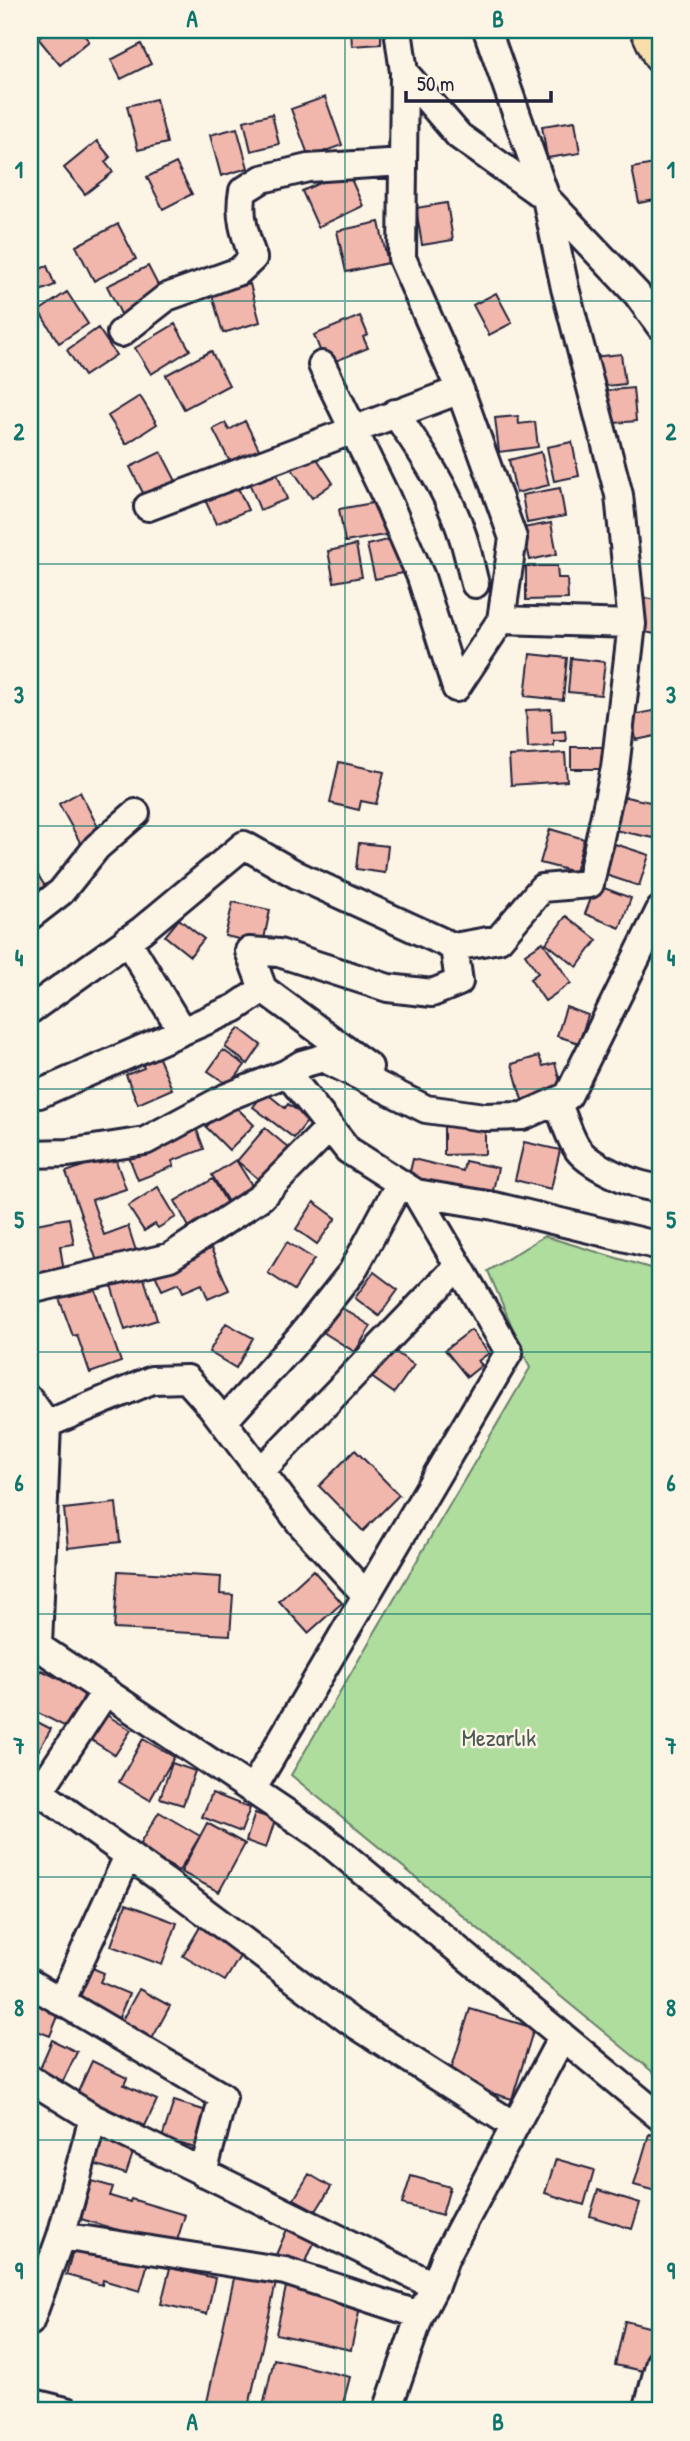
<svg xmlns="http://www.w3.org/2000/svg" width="690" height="2441" font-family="'Patrick Hand',sans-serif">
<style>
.green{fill:#afdd9d;stroke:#68806c;stroke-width:2}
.building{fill:#f1b7ac;stroke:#22223b;stroke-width:2}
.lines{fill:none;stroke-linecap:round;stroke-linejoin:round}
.minor-casing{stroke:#22223b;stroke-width:32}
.major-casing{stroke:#22223b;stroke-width:38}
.minor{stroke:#fcf5e5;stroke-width:26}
.major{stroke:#f8deab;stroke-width:33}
.grid{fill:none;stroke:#0f766e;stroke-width:2;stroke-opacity:0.55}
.labels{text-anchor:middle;stroke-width:5;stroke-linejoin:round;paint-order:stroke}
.park-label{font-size:24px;fill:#4c5a58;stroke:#fcf5e5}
.neatline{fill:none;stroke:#0f766e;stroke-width:2.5}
.grid-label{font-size:23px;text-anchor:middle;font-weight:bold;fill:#0f766e}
</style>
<rect width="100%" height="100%" fill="#fcf5e5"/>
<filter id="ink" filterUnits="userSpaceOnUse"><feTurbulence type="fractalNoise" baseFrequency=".0143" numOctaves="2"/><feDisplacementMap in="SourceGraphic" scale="14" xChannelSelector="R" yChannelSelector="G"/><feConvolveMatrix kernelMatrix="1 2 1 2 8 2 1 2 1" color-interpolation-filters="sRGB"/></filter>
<g filter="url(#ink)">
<!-- green -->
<path class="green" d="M544 1236 660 1271V2078L291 1775 530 1368 488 1271Z"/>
<!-- building -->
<path class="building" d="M47 30H80L89 41 60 65 38 38Z
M351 30H381V44L352 46Z
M141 44 151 64 121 79 111 60Z
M325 97 342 145 309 157 291 109Z
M156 99 167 143 138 150 127 106Z
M272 114 279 144 251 151 244 121Z
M575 121 580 153 547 158 542 126Z
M237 128 248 168 221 176 210 135Z
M97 141 110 157 105 162 113 172 85 194 64 168Z
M176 163 192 194 163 209 147 177Z
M660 163V199L639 203 632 168Z
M347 170 363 206 318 227 302 191Z
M447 203 453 240 422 245 416 208Z
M379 222 388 263 346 272 337 231Z
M118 224 136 259 94 281 76 246Z
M47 266 55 285 30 295V273Z
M148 266 163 295 122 316 107 286Z
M250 284 260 322 223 333 212 295Z
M67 292 88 324 59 343 39 311Z
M496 293 512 323 489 335 473 305Z
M360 316 368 335 363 337 368 348 326 365 314 335Z
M175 324 190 350 151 374 135 348Z
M98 328 116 355 84 376 67 350Z
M211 351 229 385 184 409 166 375Z
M621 354 625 384 596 387 593 357Z
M633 388 636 421 604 424 601 391Z
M140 396 157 424 126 444 108 416Z
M518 416 519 424 535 422 538 447 499 452 495 418Z
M245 421 260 451 232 466 213 429 225 423 229 430Z
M572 442 579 476 554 481 547 447Z
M161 452 177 483 146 499 130 467Z
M541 452 549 485 516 493 509 460Z
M314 454 333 483 312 498 292 469Z
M274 466 287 499 260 510 247 477Z
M234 479 248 510 216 524 202 493Z
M560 488 565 516 527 523 522 495Z
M384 501 390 534 345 542 339 509Z
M551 523 557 554 530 560 523 528Z
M395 538 403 573 375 579 367 545Z
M356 545 362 577 334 582 328 551Z
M526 566H557L558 578H567L568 599 526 600Z
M642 597 660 601V635L635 630Z
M530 654 567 658 563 700 525 696Z
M571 658 605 662 601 695 568 692Z
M551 709 552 732 565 731 566 741H554V746L528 748 526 710Z
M658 710 660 735 636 740 632 715Z
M571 747H603V769H571Z
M565 753 567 781 511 785 509 756Z
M339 762 384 772 376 804 361 801 359 810 330 803Z
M80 792 101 833 81 844 59 804Z
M621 796 660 804 654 838 614 830Z
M550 829 584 839 575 872 540 863Z
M359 843 388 846 385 873 356 869Z
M615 844 649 855 639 886 606 875Z
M30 863 45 886 30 896Z
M596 885 631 898 620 928 585 914Z
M233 902 270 910 263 944 225 936Z
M566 916 597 940 577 967 546 943Z
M179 919 204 939 190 956 165 936Z
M543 942 571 983 545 1001 530 979 538 973 525 954Z
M566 1007 588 1015 579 1043 557 1036Z
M239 1028 261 1045 248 1064 225 1047Z
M223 1050 245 1065 236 1077 239 1079 233 1088 208 1071Z
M156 1051 172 1089 138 1104 126 1075 144 1068 140 1058Z
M539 1056 543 1066 555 1063 562 1088 522 1100 512 1064Z
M265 1092 285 1108 288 1104 309 1119 294 1138 253 1107Z
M231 1102 254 1125 229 1150 206 1127Z
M195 1125 204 1149 172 1161 174 1166 138 1180 127 1152Z
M485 1125V1154L444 1155V1126Z
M265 1128 290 1149 262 1182 237 1161Z
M524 1142 560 1150 551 1189 515 1180Z
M114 1155 126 1189 92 1200 104 1235 128 1226 137 1254 99 1267 66 1172Z
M413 1159 463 1171 465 1161 498 1168 492 1195 409 1176Z
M236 1160 253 1187 228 1202 212 1175Z
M213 1179 229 1207 190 1229 175 1201Z
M158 1187 176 1217 158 1228 155 1224 144 1231 128 1206Z
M314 1202 336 1218 317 1244 296 1229Z
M69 1218 74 1244 60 1246 64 1272 33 1278 30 1260V1225Z
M287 1242 314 1259 294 1290 268 1273Z
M210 1246 229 1290 208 1299 202 1284 183 1292 179 1283 162 1290 153 1270Z
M374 1272 398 1290 379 1316 355 1298Z
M143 1275 157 1320 125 1330 111 1285Z
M94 1286 121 1362 90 1373 77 1335 73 1336 59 1298Z
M334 1303 371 1326 355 1352 318 1329Z
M226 1323 253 1338 236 1368 209 1352Z
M471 1330 489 1353 478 1361 482 1365 467 1377 445 1350Z
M387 1346 414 1365 394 1393 367 1374Z
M355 1450 399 1495 363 1531 319 1486Z
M116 1503 120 1542 68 1548 64 1509Z
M313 1570 342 1603 308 1633 279 1601Z
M118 1571 221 1577 220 1594 233 1595 230 1635 114 1629Z
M41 1670 86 1692 68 1728 30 1709V1692Z
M100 1711 131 1730 115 1755 85 1736Z
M30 1718 51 1729 37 1753 34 1752 30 1760Z
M143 1739 174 1757 150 1800 119 1782Z
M172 1763 195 1771 183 1805 160 1798Z
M212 1793 250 1808 241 1832 202 1817Z
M159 1812 200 1836 179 1871 138 1847Z
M255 1813 275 1820 266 1848 246 1841Z
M207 1823 245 1844 219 1892 181 1872Z
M126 1904 177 1923 162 1965 111 1946Z
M203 1922 245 1948 225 1981 183 1956Z
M90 1967 104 1973 100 1982 129 1994 117 2022 74 2003Z
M139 1989 170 2006 152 2039 121 2022Z
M34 1998 61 2009 50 2036 30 2028V2009Z
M470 2009 534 2028 512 2099 448 2080Z
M52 2040 77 2052 63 2081 39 2070Z
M92 2061 127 2078 124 2085 157 2100 145 2126 77 2094Z
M174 2101 210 2112 198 2149 162 2138Z
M104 2134 136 2144 126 2174 94 2164Z
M649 2134 660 2137 659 2192 634 2185Z
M556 2159 594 2170 584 2205 545 2193Z
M309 2174 331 2187 316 2211 294 2199Z
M411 2176 450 2187 442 2215 402 2204Z
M92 2181 113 2187 110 2196 130 2202 131 2199 185 2215 175 2247 81 2219Z
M598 2190 640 2203 632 2229 590 2216Z
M288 2227 316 2238 303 2269 275 2257Z
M76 2239 149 2259 140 2291 103 2280 102 2285 66 2275Z
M170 2268 215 2278 207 2314 161 2304Z
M236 2269 277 2278 248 2411 207 2402Z
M286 2287 361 2303 351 2350 276 2334Z
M625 2321 660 2330V2340L653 2373 615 2365Z
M274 2359 350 2377 341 2411H262Z"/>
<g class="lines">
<defs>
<path id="minor" d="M404 72 459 136 546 198 637 294 660 326
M121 333 167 297 239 271 253 258C245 235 238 215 243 191L262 179 308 168 403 162
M322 365 386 497 421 577 456 688 501 620 513 538 460 390 402 258 404 72 398 30
M395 413C422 452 449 492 463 537 468 552 471 569 475 584
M148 507 460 390
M501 620 632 624
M30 916 61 892 97 847 136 813
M127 940 182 1031
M30 1010 142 930 244 845 297 875 454 947 499 939 542 888 590 884 615 768 632 624 619 495 565 288 546 198 487 30
M369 1067 263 989 249 951 279 953 388 988 432 993 459 982 454 947
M287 1073 348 1150 416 1193 494 1206 660 1246
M30 1089 39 1094 235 1008 263 989
M557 1101C563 1115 570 1141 580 1152 593 1167 642 1190 660 1187
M30 1154 68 1153 145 1141 227 1097 287 1073 302 1064 323 1058 426 1109 484 1117 523 1116 568 1096 660 910
M30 1290 170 1257 261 1197 330 1127
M30 1400 47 1424 38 1645
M223 1422 300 1337 352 1272 400 1183
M47 1424 152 1380 187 1379 211 1406 301 1524 366 1595
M261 1471 458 1266
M30 1641 318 1834 660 2117
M30 1785 164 1881 350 2021 515 2126
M252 1790 509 1352 416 1193
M39 1792 106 1691
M30 1983 223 2097 203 2173
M61 2002 128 1856
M30 2079 93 2118 435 2286
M61 2236 285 2271 420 2315
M30 2322 61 2236 93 2118
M30 2402 66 2411
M387 2411 420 2315 435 2286 445 2258 562 2037
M647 2411 660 2362"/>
<path id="major" d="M648 30 660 56"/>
</defs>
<!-- minor casing -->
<use href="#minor" class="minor-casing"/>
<!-- major casing -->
<use href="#major" class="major-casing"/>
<!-- minor -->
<use href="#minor" class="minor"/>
<!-- major -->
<use href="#major" class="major"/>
</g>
</g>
<!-- grid -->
<path class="grid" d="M345 30V2411M30 301H660M30 564H660M30 826H660M30 1089H660M30 1352H660M30 1614H660M30 1877H660M30 2140H660"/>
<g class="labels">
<!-- park labels -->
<g class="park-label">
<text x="499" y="1746">Mezarlık</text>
</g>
</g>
<!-- margin -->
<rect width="690" height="2441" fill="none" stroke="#fcf5e5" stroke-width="77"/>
<!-- scale -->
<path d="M406 91v10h145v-10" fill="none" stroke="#22223b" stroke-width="3.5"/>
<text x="417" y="91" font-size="21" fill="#22223b" stroke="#fcf5e5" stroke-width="5" paint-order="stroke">50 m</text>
<rect x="38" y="38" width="614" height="2364" class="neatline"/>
<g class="grid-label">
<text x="192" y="27">A</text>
<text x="498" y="27">B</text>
<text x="19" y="178">1</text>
<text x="671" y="178">1</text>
<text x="19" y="440">2</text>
<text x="671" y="440">2</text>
<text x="19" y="703">3</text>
<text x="671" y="703">3</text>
<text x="19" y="966">4</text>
<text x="671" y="966">4</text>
<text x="19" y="1228">5</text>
<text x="671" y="1228">5</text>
<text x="19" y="1491">6</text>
<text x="671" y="1491">6</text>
<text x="19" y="1754">7</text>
<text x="671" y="1754">7</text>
<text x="19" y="2016">8</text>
<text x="671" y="2016">8</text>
<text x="19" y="2279">9</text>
<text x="671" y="2279">9</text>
<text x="192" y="2430">A</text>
<text x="498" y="2430">B</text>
</g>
</svg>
